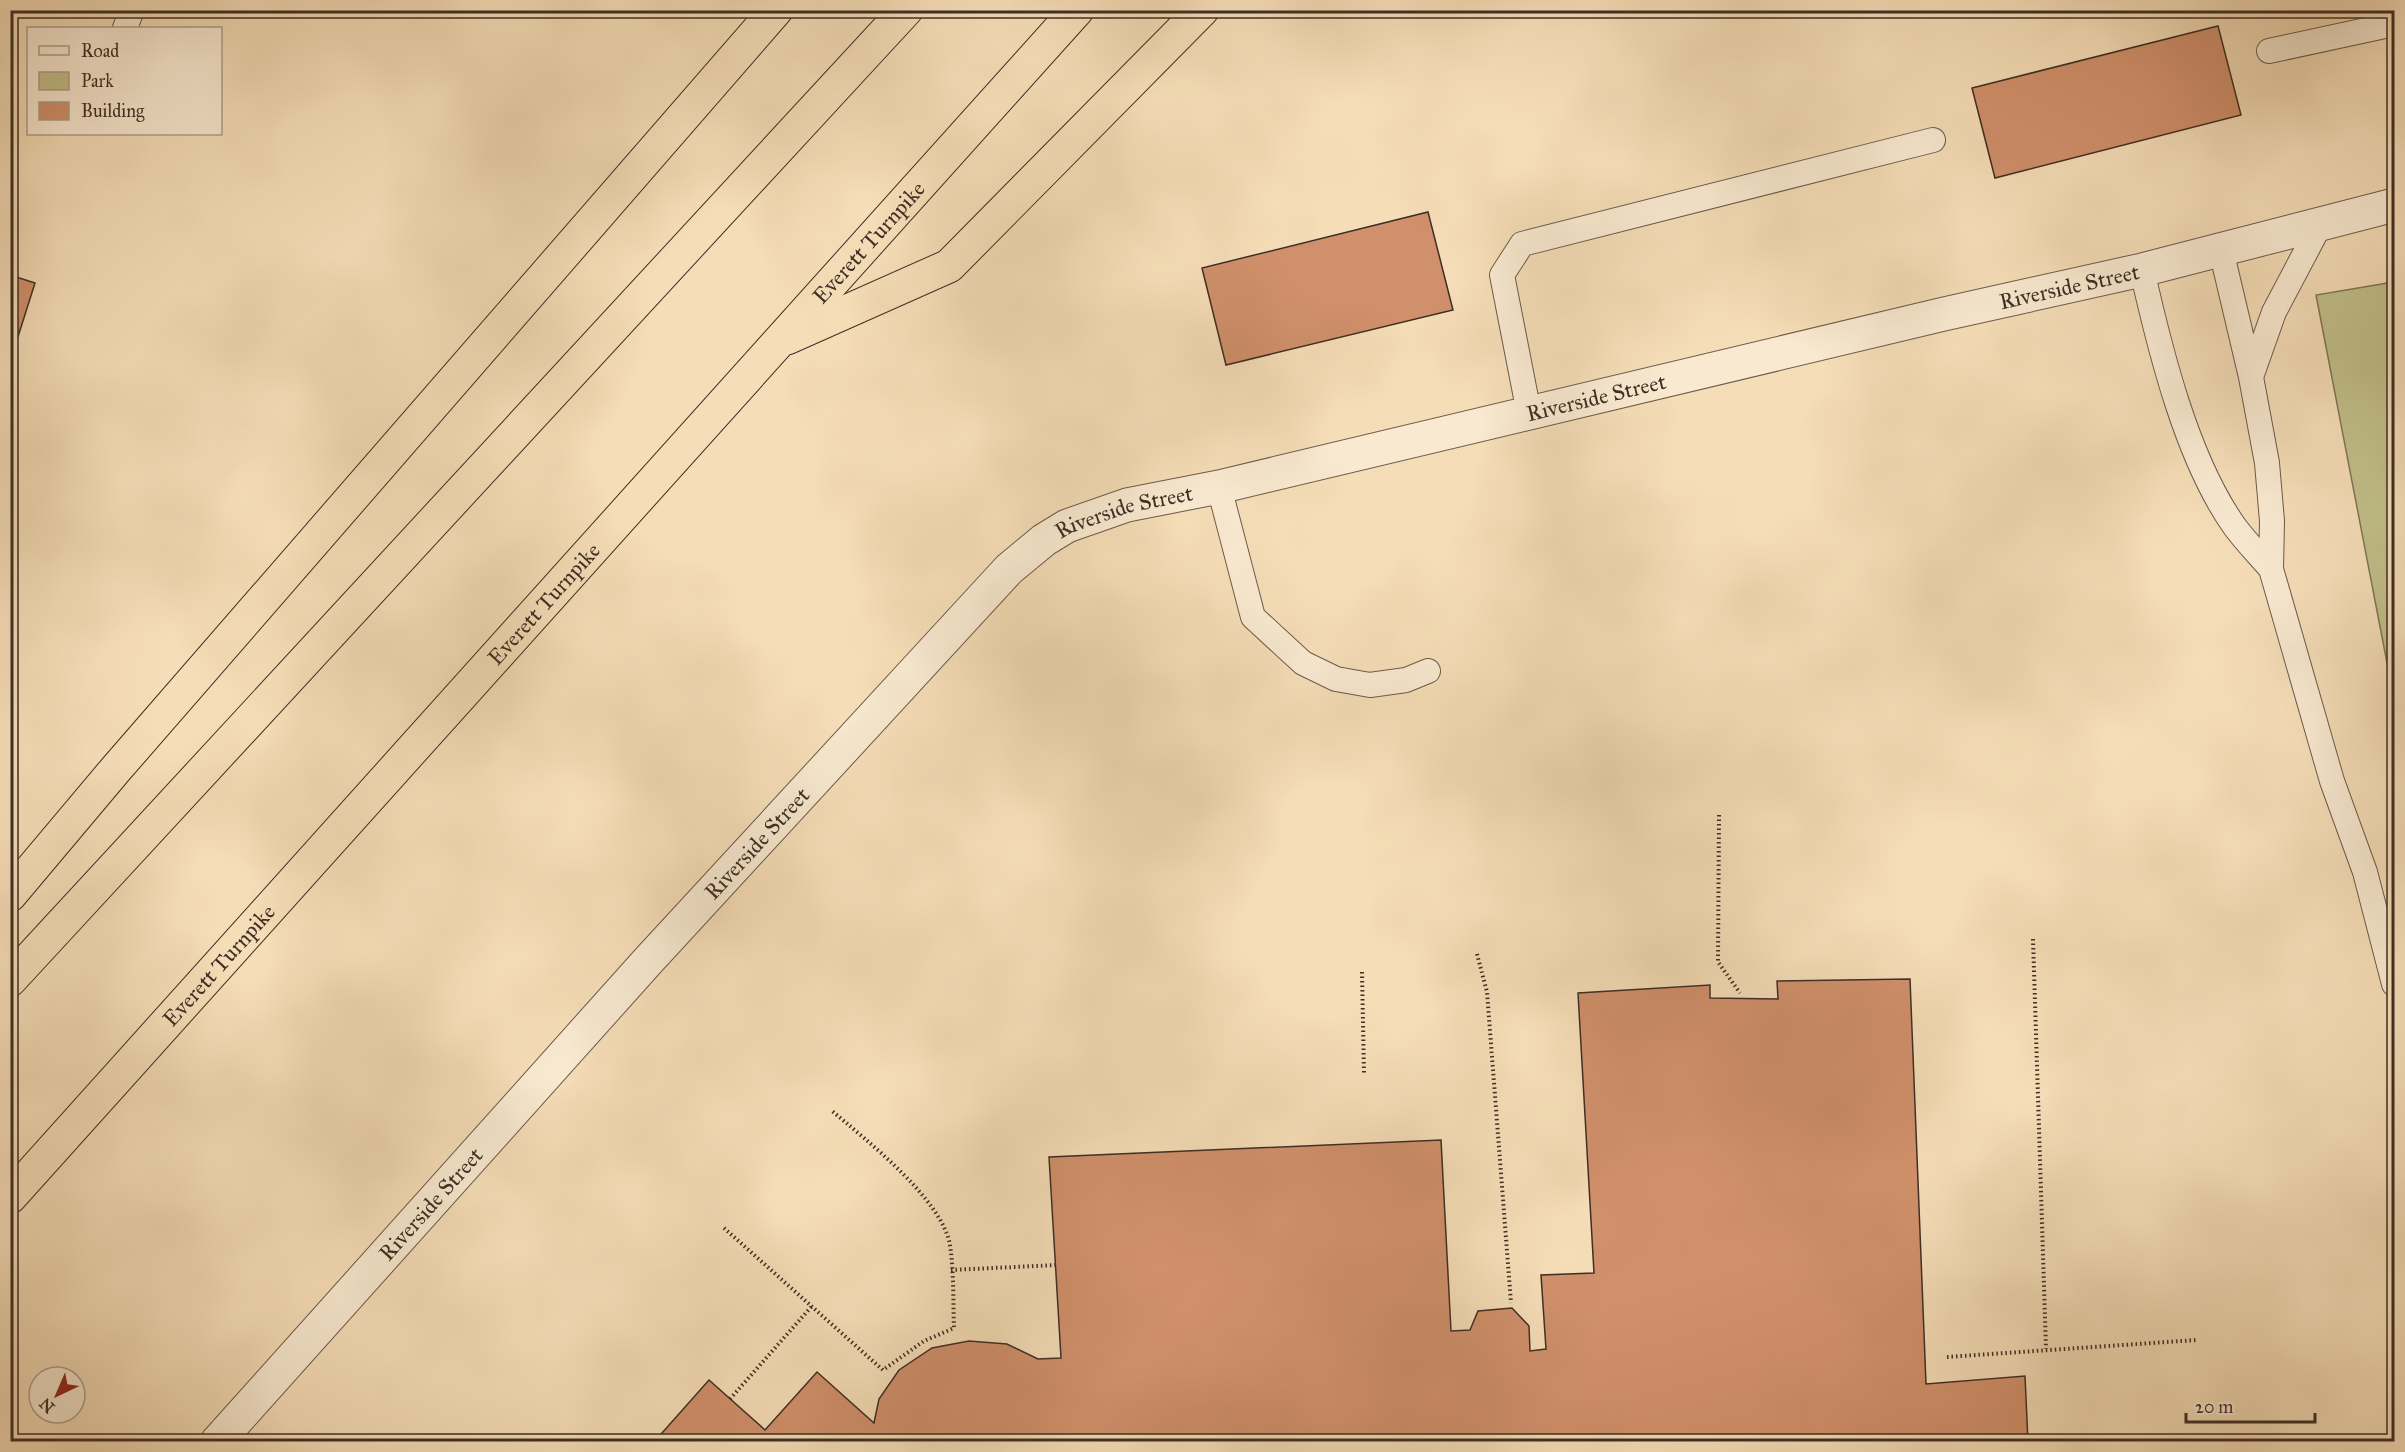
<svg xmlns="http://www.w3.org/2000/svg" width="2405" height="1452" font-family="'IM FELL Great Primer',serif">
<style>
.green{fill:#c1bf8a;stroke:#807658;stroke-width:1.5}
.building{fill:#d0906b;stroke:#3e2e25;stroke-width:1.5}
.lines{fill:none;stroke-linecap:round;stroke-linejoin:round}
.lane-casing{stroke:#6c5a4a;stroke-width:26}
.street-casing{stroke:#6c5a4a;stroke-width:35}
.highway-casing{stroke:#3e2e25;stroke-width:35}
.path{stroke:#3e2e25;stroke-width:4;stroke-dasharray:1.5 3;stroke-linecap:butt}
.lane{stroke:#f8e9d0;stroke-width:24}
.street{stroke:#f8e9d0;stroke-width:33}
.highway{stroke:#f5ddb7;stroke-width:33}
.labels{text-anchor:middle;stroke-width:4.5;stroke-linejoin:round;paint-order:stroke}
.street-label{font-size:22px;fill:#3e2e25;stroke:#f8e9d0}
</style>
<rect width="100%" height="100%" fill="#f5ddb7"/>
<filter id="stains"><feTurbulence type="fractalNoise" baseFrequency=".00333" numOctaves="4"/><feColorMatrix values="0 0 0 0 .2 0 0 0 0 .09 0 0 0 0 .02 0 0 0 .5 -.17"/></filter>
<radialGradient id="worn" r=".72"><stop offset=".6" stop-color="#630" stop-opacity="0"/><stop offset="1" stop-color="#630" stop-opacity=".3"/></radialGradient>
<!-- green -->
<path class="green" d="M2394 282V699L2316 295Z"/>
<!-- building -->
<path class="building" d="M2218 26 2241 115 1995 178 1972 88Z
M1428 212 1453 310 1226 365 1202 268Z
M10 275 35 283 10 362Z
M1910 979 1926 1384 2025 1376 2028 1442H654L709 1380 765 1430 817 1372 874 1423 879 1399 899 1370 932 1348 969 1341 1007 1344 1038 1359 1061 1358 1049 1157 1441 1140 1451 1331 1470 1330 1478 1311 1512 1308 1529 1326 1530 1351 1546 1349 1541 1275 1594 1273 1578 993 1710 985V998L1778 999 1777 981Z"/>
<g class="lines">
<defs>
<path id="lane" d="M125 28 132 10
M2269 51 2394 24
M2221 250 2251 377 2267 463 2272 521 2271 569 2332 781 2365 872 2394 984
M2142 270C2160 350 2187 460 2235 527 2246 542 2259 555 2271 569
M2251 377 2274 312 2321 223
M1529 413 1502 275 1522 244 1933 140
M1219 487 1253 617 1303 663 1336 679 1370 685 1406 680 1428 671"/>
<g id="street">
<path id="s1" d="M217 1442 647 962 1009 569 1044 540 1067 526 1127 505 1219 487 1944 314 2142 270 2394 205"/>
</g>
<g id="highway">
<path d="M787 338 949 266 1202 10"/>
<path d="M10 895 116 769 776 10"/>
<path d="M10 980 906 10"/>
<path id="s2" d="M10 1197 1077 10"/>
</g>
</defs>
<!-- lane casing -->
<use href="#lane" class="lane-casing"/>
<!-- street casing -->
<use href="#street" class="street-casing"/>
<!-- highway casing -->
<use href="#highway" class="highway-casing"/>
<!-- path -->
<path class="path" d="M1719 815 1718 962 1740 993
M2033 939 2046 1349
M1477 954 1487 992 1511 1303
M1362 972 1364 1074
M724 1228 883 1370 924 1341 954 1328C953 1301 954 1272 950 1245 942 1199 866 1140 831 1110
M951 1270 1056 1265
M1947 1357 2196 1340
M730 1399 812 1306"/>
<!-- lane -->
<use href="#lane" class="lane"/>
<!-- street -->
<use href="#street" class="street"/>
<!-- highway -->
<use href="#highway" class="highway"/>
</g>
<g class="labels">
<!-- street labels -->
<g class="street-label">
<text dy="8" stroke="none"><textPath href="#s2" startOffset="1284">Everett Turnpike</textPath></text>
<text dy="8" stroke="none"><textPath href="#s1" startOffset="2282">Riverside Street</textPath></text>
<text dy="8" stroke="none"><textPath href="#s1" startOffset="1796">Riverside Street</textPath></text>
<text dy="8" stroke="none"><textPath href="#s1" startOffset="1310">Riverside Street</textPath></text>
<text dy="8" stroke="none"><textPath href="#s2" startOffset="798">Everett Turnpike</textPath></text>
<text dy="8" stroke="none"><textPath href="#s1" startOffset="806">Riverside Street</textPath></text>
<text dy="8" stroke="none"><textPath href="#s2" startOffset="312">Everett Turnpike</textPath></text>
<text dy="8" stroke="none"><textPath href="#s1" startOffset="320">Riverside Street</textPath></text>
</g>
</g>
<!-- margin -->
<rect width="2405" height="1452" fill="none" stroke="#f5ddb7" stroke-width="36"/>
<rect x="12" y="12" width="2381" height="1428" fill="none" stroke="#3e2e25" stroke-width="3"/>
<rect x="18" y="18" width="2369" height="1416" fill="none" stroke="#3e2e25" stroke-width="1.5"/>
<!-- legend -->
<rect x="27" y="27" width="195" height="108" fill="#f8e9d0" stroke="#ae9e8c" stroke-width="1.5"/>
<rect x="39" y="46" width="30" height="9" fill="#f8e9d0" stroke="#ae9e8c" stroke-width="1.5"/>
<text x="81" y="57" font-size="18" fill="#3e2e25">Road</text>
<rect x="39" y="72" width="30" height="18" fill="#c1bf8a" stroke="#ae9e8c" stroke-width="1.5"/>
<text x="81" y="87" font-size="18" fill="#3e2e25">Park</text>
<rect x="39" y="102" width="30" height="18" fill="#d0906b" stroke="#ae9e8c" stroke-width="1.5"/>
<text x="81" y="117" font-size="18" fill="#3e2e25">Building</text>
<!-- north arrow -->
<g transform="translate(57 1395) rotate(224)"><circle r="28" fill="#f8e9d0" stroke="#ae9e8c" stroke-width="1.5"/>
<path d="M0-4.5L10 22L0 15L-10 22Z" fill="#8f2418"/>
<text y="-9" font-size="16" font-weight="bold" text-anchor="middle" fill="#3e2e25">N</text>
</g>
<!-- scale -->
<path d="M2186 1413v9h129v-9" fill="none" stroke="#3e2e25" stroke-width="3"/>
<text x="2195" y="1413" font-size="18" fill="#3e2e25" stroke="#f8e9d0" stroke-width="4.5" paint-order="stroke">20 m</text>
<rect width="100%" height="100%" filter="url(#stains)"/>
<rect width="100%" height="100%" fill="url(#worn)"/>
</svg>
